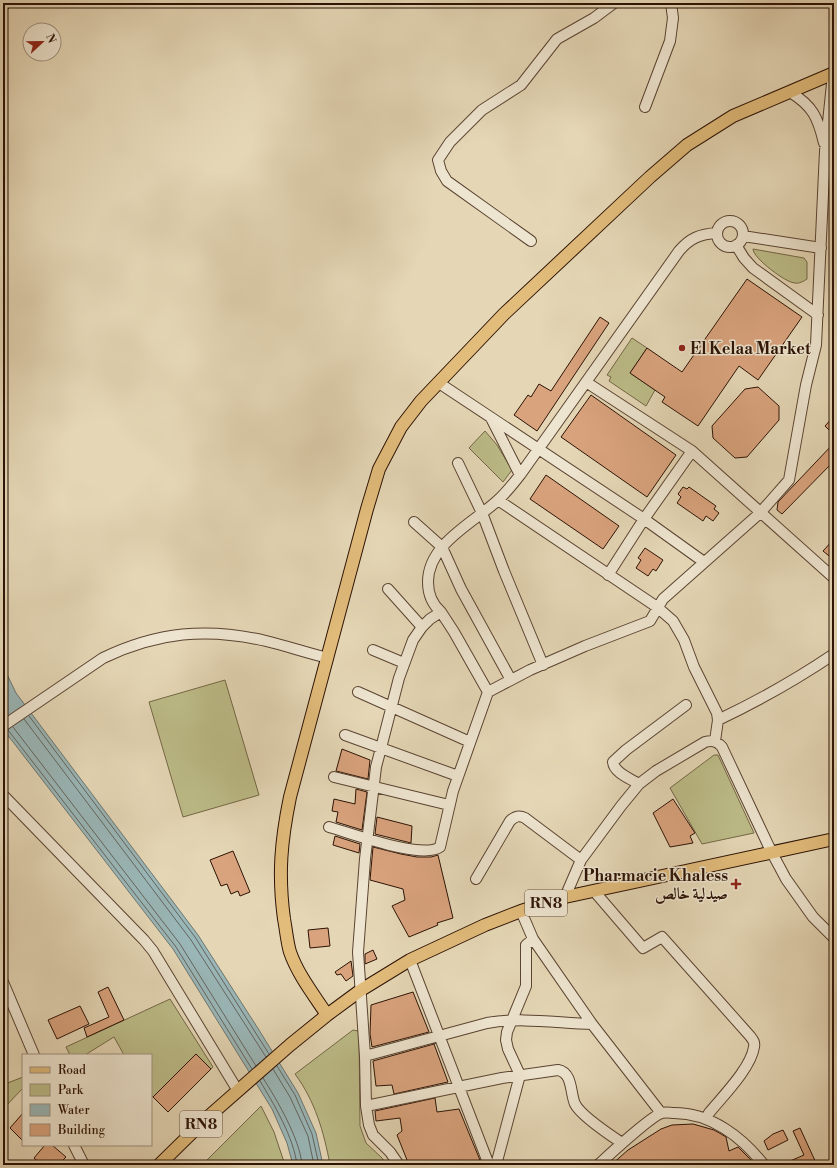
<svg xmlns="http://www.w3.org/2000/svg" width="837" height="1168" font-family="'Libre Bodoni',Amiri,serif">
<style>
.green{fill:#bcbc88;stroke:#746746}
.water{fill:#9ab7b8;stroke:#6e7570}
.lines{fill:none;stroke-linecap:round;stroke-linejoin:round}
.shore{stroke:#63645e;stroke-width:1}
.building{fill:#d9a37d;stroke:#2c1205}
.minor-casing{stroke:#5a4331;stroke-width:12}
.major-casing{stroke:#2c1205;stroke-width:14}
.minor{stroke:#eee5d0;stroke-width:10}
.major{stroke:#e2bc7b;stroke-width:12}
.poi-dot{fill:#8f2418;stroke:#eee5d0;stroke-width:1.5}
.labels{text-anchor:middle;stroke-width:3;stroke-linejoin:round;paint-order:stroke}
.shield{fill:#eee5d0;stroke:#665142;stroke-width:1}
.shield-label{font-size:15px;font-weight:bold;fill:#2c1205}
.poi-label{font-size:16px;font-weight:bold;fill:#2c1205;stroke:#eee5d0;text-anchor:start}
</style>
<rect width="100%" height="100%" fill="#e5d7b6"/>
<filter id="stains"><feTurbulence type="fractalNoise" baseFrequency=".005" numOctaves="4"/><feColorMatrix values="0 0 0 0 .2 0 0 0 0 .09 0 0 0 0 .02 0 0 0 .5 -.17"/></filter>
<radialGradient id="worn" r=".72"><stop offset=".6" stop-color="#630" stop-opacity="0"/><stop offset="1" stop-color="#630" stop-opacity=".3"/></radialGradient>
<!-- green -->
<path class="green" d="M753 249 804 258 807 262V279C804 281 799 284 795 283 786 283 753 258 753 249Z
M632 338 647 348 630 373 655 390 646 406 609 381 611 377 607 375Z
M485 431 497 445 512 470 503 482 469 448Z
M225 680 259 795 183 817 149 702Z
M714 755H718L754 833 702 844 670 788Z
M170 999 213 1067 211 1069 196 1054 153 1097 151 1096V1055H124L114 1037 85 1055H70L66 1047Z
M353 1030 358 1031 359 1034 360 1126 366 1143 382 1158 387 1165H330C324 1132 315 1101 295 1074Z
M23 1077V1088L3 1109V1081L5 1084Z
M261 1106 274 1132 285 1165H202Z"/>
<!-- water -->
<path class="water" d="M3 666 16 693 198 935 259 1030 298 1093 316 1133 323 1165H293L287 1143 272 1109 173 949 3 729Z"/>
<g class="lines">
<!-- shore -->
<path class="shore" d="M29 716 195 937 269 1054
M24 719 191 940 266 1057
M13 727 180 944 256 1066
M8 730 176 947 252 1069
M277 1066 295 1095 312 1134 319 1165
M273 1069 290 1097 308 1136 314 1165
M263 1078C277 1100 300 1139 302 1165
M260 1081C274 1104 294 1138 297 1165"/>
</g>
<!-- building -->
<path class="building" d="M747 279 802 317 758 380 739 366 698 426 662 402 665 397 630 373 647 348 682 372Z
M600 317 609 323 537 431 514 415 528 395 531 397 539 384 551 391Z
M758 387 779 406V420L747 457 735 458 713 438 712 426 745 389Z
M591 395 676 455 647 497 561 437Z
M834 416V435L825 426Z
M834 443V461L782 514 777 510 778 502Z
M546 475 619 526 603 549 530 499Z
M683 487 687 489 689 487 716 506 714 509 719 513 713 521 706 516 703 521 677 503 681 497 678 494Z
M834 539V560L823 551Z
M645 548 663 560 656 571 653 569 648 576 636 568 641 560 638 558Z
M342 749 370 760 368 779 336 771Z
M356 789 367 792 362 830 336 822 338 812 332 811 334 799 355 804Z
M673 799 695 833 690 836 693 843 670 847 653 813Z
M377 817 412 826 411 843 375 834Z
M335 836 360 844 359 853 333 845Z
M373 847 401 854 417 857H431L438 855 453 918 437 923 438 925 409 937 392 906 405 900 403 889 370 880Z
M233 851 250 892 240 896 238 891 231 894 227 884 221 886 210 860Z
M328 928 330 946 310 948 308 930Z
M373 950 377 959 365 964V954Z
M351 961 353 976 346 981 341 974 337 975 335 972Z
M108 987 124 1020 87 1037 84 1028 109 1017 98 992Z
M413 992 429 1032 372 1047 370 1034 371 1005Z
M80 1006 89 1024 57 1039 48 1020Z
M434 1044 448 1082 394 1094 392 1085 376 1086 373 1061Z
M196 1054 211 1069 168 1112 153 1097Z
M435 1098 437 1112 459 1109 482 1165H409L397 1135 402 1131 400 1118 376 1121 375 1111Z
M23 1113V1141L10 1128Z
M693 1124 714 1130 721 1134 726 1137 729 1151 738 1147 756 1165H611L628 1150 661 1129 672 1125Z
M800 1128 817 1165H781L804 1155 793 1131Z
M783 1130 788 1140 768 1150 764 1141 773 1134Z
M45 1145H52L66 1157 58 1165H42L34 1158Z"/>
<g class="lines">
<defs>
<path id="minor" d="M3 6 6 3
M790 92C813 106 818 118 824 143
M645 107 670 41 673 18 671 3
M717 234a13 13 0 1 1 26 0a13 13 0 1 1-26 0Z
M743 236 821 248
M531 241 447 181 441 171 438 160 450 142 482 110 521 85 557 39 594 18 614 3
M736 245 744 258 753 268 818 315
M586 382 692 451 834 578
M439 383 644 519 704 562
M491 418 520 475
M458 463 482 513 504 571 543 665
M498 500 657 607 673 621 684 640 694 667 717 713 718 720 715 741
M414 522 442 547 461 589 511 680
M608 575 644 519 692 451
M388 589 422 627
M441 612 454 632 488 692
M373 650 404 663
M358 692 470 742
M718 720C758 701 797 679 834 654
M3 726 103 658C157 632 207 627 266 641 287 646 307 653 328 658
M345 735 458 776
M334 777 449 805
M639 784C631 779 614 773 613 762L626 750 686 705
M3 795 144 940 153 951 238 1091
M329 827C351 833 422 860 440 847L453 791 488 692 530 670 585 646 650 621 663 599 760 513 789 480 806 385 816 345 825 151 833 74
M476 879 510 821C515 816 519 815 525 818L581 860
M594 891 643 948 662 937 750 1036C753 1040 755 1042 754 1047 751 1068 722 1097 709 1113L706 1118
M565 897 581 860 621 806 639 784 656 771 705 742C712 740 717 741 722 747L771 851 786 879 813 917 834 938
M521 911 533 939 592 1024 661 1113
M410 960 489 1165
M3 982 34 1055
M365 1056 487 1023C522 1017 557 1023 592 1024
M366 1106 502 1078 558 1070C573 1073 570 1093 575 1104 581 1116 610 1135 622 1143
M74 1145 84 1165
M399 1165 390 1152 373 1135 369 1125 366 1106 365 1056 358 952 365 859 376 767 381 748 399 678 413 640 422 627 430 619 441 612C432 604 428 594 428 582 428 544 473 523 497 501 506 493 513 484 520 475L679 251C690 238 700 234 717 233
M496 1165 520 1075 508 1049 506 1040 507 1032 526 986V945L533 939
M598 1165C608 1156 652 1115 662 1113 666 1112 671 1113 674 1113 711 1113 742 1137 764 1165"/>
<path id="major" d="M327 1015C314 995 298 975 290 952 287 942 286 929 284 919 278 874 281 841 290 797L367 509 379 469 401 427 421 401 504 314 650 177 687 145 733 116 834 73
M159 1165 208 1117 290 1045 327 1015 361 990 410 960 485 925 521 911 565 897 834 839"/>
</defs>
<!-- minor casing -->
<use href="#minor" class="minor-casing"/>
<!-- major casing -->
<use href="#major" class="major-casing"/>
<!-- minor -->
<use href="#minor" class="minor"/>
<!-- major -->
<use href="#major" class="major"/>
</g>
<!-- markers -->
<g class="poi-dot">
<circle cx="682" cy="348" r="4"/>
<path d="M734 878h4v4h4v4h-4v4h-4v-4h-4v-4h4z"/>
</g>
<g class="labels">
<!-- shield labels -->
<g class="shield">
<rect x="525" y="890" width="42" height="26" rx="3"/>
<rect x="180" y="1111" width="42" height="26" rx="3"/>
</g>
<g class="shield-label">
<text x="546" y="908">RN8</text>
<text x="201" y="1129">RN8</text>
</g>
<!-- poi labels -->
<g class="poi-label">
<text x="690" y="354">El Kelaa Market</text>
<text x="728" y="881" text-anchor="end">Pharmacie Khaless<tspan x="728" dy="18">صيدلية خالص</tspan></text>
</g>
</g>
<!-- margin -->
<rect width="837" height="1168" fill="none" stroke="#e5d7b6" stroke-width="16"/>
<rect x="4" y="4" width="829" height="1160" fill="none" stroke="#2c1205" stroke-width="2"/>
<rect x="8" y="8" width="821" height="1152" fill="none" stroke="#2c1205"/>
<!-- legend -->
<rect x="22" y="1054" width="130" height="92" fill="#eee5d0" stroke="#a0917f"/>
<rect x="30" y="1067" width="20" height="6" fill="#e2bc7b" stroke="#a0917f"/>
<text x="58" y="1074" font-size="12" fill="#2c1205">Road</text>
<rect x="30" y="1084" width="20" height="12" fill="#bcbc88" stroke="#a0917f"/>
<text x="58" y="1094" font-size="12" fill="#2c1205">Park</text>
<rect x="30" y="1104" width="20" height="12" fill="#9ab7b8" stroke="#a0917f"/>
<text x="58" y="1114" font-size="12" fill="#2c1205">Water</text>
<rect x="30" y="1124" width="20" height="12" fill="#d9a37d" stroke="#a0917f"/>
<text x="58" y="1134" font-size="12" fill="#2c1205">Building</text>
<!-- north arrow -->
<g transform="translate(42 42) rotate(68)"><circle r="19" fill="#eee5d0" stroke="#a0917f"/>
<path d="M0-3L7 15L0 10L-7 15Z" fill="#8f2418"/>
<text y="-6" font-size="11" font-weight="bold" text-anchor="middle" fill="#2c1205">N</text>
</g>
<rect width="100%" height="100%" filter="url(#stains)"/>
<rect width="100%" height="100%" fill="url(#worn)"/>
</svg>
